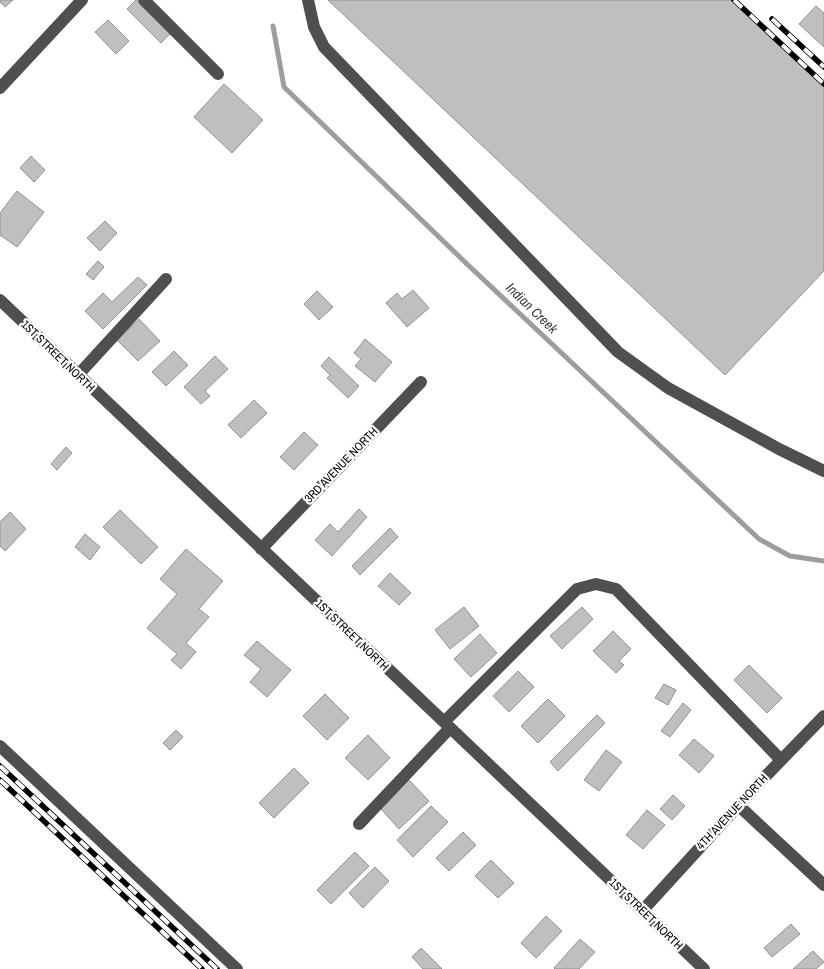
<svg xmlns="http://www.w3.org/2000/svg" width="824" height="969" font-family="'Archivo Narrow',sans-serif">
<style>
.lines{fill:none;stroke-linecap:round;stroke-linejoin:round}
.stream{stroke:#9d9d9d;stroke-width:5}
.building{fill:#bfbfbf;stroke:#939393}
.minor{stroke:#4f4f4f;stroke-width:12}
.rail-casing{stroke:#000;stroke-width:5.5}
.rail{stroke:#fff;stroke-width:4;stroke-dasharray:11;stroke-linecap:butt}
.labels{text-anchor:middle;stroke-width:4.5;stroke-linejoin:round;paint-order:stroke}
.street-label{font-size:12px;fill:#000;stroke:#fff}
.water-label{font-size:14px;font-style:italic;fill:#3e3e3e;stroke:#fff}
</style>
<rect width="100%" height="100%" fill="#fff"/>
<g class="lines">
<!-- stream -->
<path class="stream" d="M273 26 284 87 468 265 759 539 790 556 824 561"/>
</g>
<!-- building -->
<path class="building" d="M0 0H13L5 7 0 2Z
M136 0 171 33 161 43 127 9Z
M328 0H737L824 82V271L725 375Z
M816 6 824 13V47L799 24Z
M108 20 129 41 116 54 95 32Z
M224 84 263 120 232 153 194 117Z
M31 156 45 170 34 182 20 168Z
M17 191 44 212 17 247 0 235V213Z
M105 221 117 233 100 251 87 238Z
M98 261 104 267 93 280 86 274Z
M138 277 147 285 103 329 85 311 103 293 112 302Z
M413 290 429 308 407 327 386 303 397 293 402 299Z
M317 291 333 307 319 320 304 304Z
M139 319 160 341 138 361 117 340Z
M365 339 392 362 375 382 355 366 361 359 354 353Z
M174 351 188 365 166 386 152 372Z
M215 356 228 369 205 391 210 396 201 404 184 387Z
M329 357 359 386 348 398 327 378 330 375 321 366Z
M254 400 267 413 241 438 228 425Z
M304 432 318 445 294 470 280 457Z
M66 447 72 453 57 470 51 464Z
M359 509 367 517 332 556 315 540 330 524 338 532Z
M120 510 158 547 141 564 103 527Z
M10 512 26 529 5 551 0 546V522Z
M390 528 398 537 360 575 352 566Z
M85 534 100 547 90 560 75 547Z
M186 549 223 581 199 609 209 617 186 643 196 652 181 669 171 660 177 654 147 628 177 594 160 579Z
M390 573 411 593 399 605 378 586Z
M464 607 479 626 450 649 435 630Z
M582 607 593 619 562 649 550 636Z
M613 631 631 649 619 661 624 665 616 673 593 651Z
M480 634 497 653 471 677 454 659Z
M257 641 291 670 267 697 250 682 261 669 244 655Z
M749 665 782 698 767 713 734 680Z
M518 671 534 687 509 712 493 696Z
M664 684 676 690 668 705 655 698Z
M325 694 349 718 327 740 303 716Z
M548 699 565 716 538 743 521 726Z
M683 703 691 710 670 737 661 731Z
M597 715 605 723 558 771 550 762Z
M176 730 183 737 170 750 163 743Z
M368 735 390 758 368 780 345 758Z
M694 739 714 756 699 773 679 755Z
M606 750 622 762 599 791 584 780Z
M294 768 309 783 274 818 259 803Z
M409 780 429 801 399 829 380 808Z
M673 795 685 806 672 820 660 809Z
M431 806 448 822 413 857 397 840Z
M647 810 665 825 643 849 626 835Z
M463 832 476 845 449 871 436 858Z
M355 852 369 866 331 904 317 890Z
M491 860 514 883 498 898 475 876Z
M375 867 389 881 363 908 349 893Z
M546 916 562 931 536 958 521 943Z
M791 924 800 934 772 957 764 948Z
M580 939 595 952 579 969H555L554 968Z
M421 948 442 969H423L412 957Z
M813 951 824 962 816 969H793Z"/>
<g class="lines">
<!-- minor -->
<path class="minor" d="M144 0 218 74
M308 0 314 27 324 47 618 352 668 388 779 449 824 471
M0 88 82 0
M0 300 704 969
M78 375 166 279
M261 549 421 382
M444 722 577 589 596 584 616 589 781 760
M0 746 237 969
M738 805 824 885
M359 824 450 728
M643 910 758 784 824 716"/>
<defs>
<path id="rail" d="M734 0 824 84
M772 19 824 67
M0 766 217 969
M0 780 202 969"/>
</defs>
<!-- rail casing -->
<use href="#rail" class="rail-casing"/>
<!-- rail -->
<use href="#rail" class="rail"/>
</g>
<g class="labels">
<!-- street labels -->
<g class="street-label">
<text transform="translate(58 356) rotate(44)" y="4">1ST STREET NORTH</text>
<text transform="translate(341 465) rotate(-46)" y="4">3RD AVENUE NORTH</text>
<text transform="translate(352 635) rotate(44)" y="4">1ST STREET NORTH</text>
<text transform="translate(732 812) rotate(-47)" y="4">4TH AVENUE NORTH</text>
<text transform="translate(646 914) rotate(44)" y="4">1ST STREET NORTH</text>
</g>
<!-- water labels -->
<g class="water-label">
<text transform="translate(532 308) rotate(44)" y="5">Indian Creek</text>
</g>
</g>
</svg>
